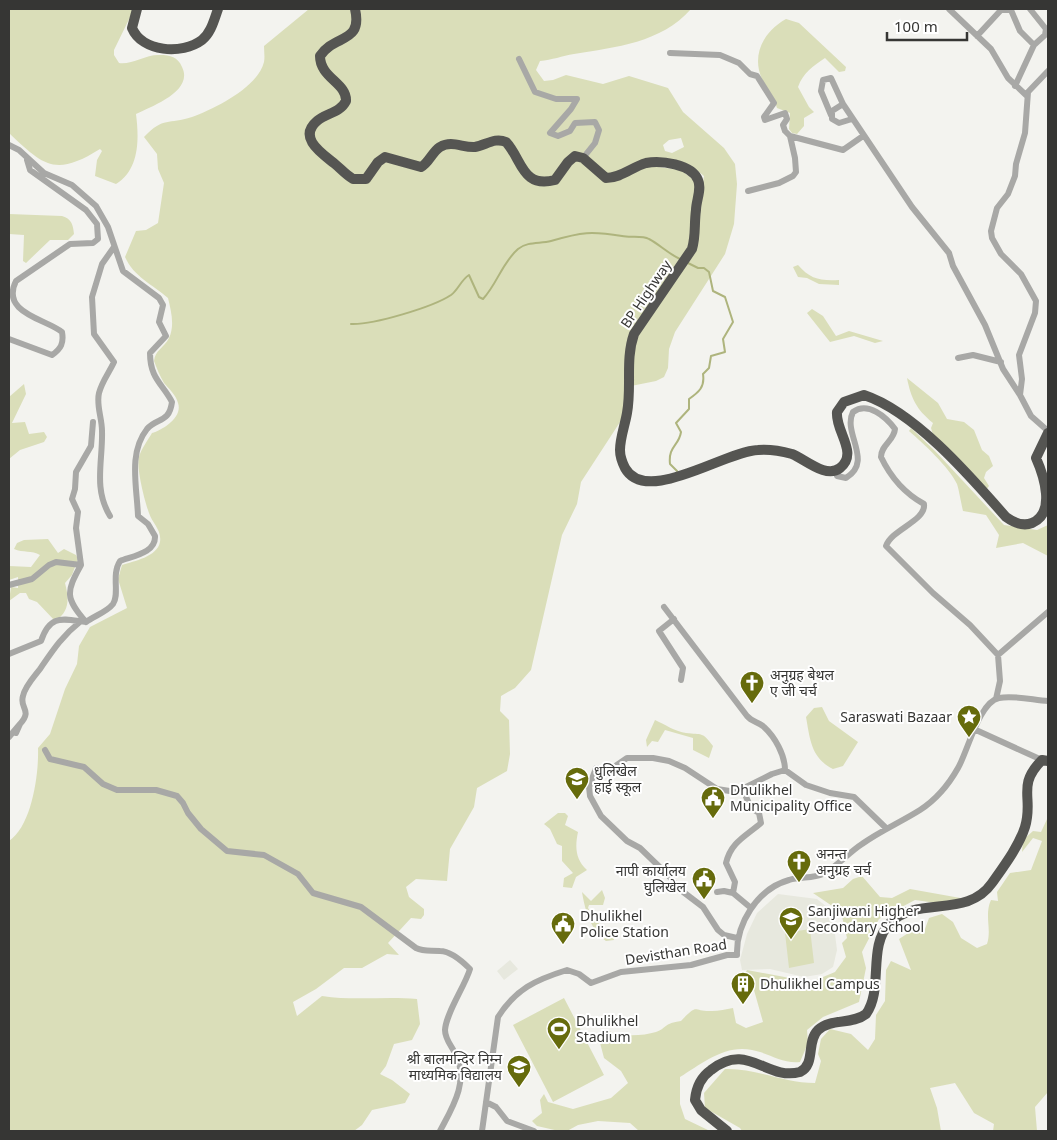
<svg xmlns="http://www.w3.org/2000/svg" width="1057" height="1140" font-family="'Noto Sans','Noto Sans Devanagari',sans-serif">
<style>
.built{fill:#e7e8de}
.green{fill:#dadeb9;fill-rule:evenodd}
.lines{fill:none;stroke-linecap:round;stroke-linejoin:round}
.stream{stroke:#aeb47d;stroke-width:2}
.minor{stroke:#a8a8a6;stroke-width:6}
.highway{stroke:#555552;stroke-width:10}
.labels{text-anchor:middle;stroke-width:4;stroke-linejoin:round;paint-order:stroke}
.street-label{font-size:14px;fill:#363634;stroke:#fff}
.poi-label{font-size:14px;fill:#363634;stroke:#fff;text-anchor:start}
</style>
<rect width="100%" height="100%" fill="#f3f3ef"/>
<!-- built -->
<path class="built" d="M778 894 817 899 832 911 837 950 833 967 822 974 804 977 770 969 742 970 740 960 747 934 757 913Z
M510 960 518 969 504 980 497 971Z"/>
<!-- green -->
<path class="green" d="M9 9H134L114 50V55L119 63C132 65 146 54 160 55 170 55 178 57 182 67 194 91 152 106 136 114 139 138 140 169 116 184L95 176 97 160 102 151 100 149C55 177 44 166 9 133Z
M309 9H691C661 43 616 47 574 54 562 56 552 60 540 61L536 70 544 81 553 80 566 75 603 84 629 76 668 88 683 112 724 148 735 164 737 184 734 224 725 254 675 332 669 349 668 368 664 377 656 381 631 386 636 334 693 251 704 176C686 160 676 159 652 158L651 166 681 170 696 182 689 248 631 333 625 404 622 419 581 482 577 504 562 535 531 670 515 688 501 696 500 711 509 720 510 754 507 771 477 788 474 807 450 849 447 881 416 879 406 887 409 897 424 909V915L421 919 411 918 388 943 399 955 387 954 362 968H344L316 989 293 1002 297 1016 322 996C355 1001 385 996 417 999L420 1024 412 1040 394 1044 386 1066 380 1074 392 1080 410 1094 405 1103 372 1110 362 1125 354 1131H9V841C32 826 39 773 38 748L50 734 65 689 77 664 79 646 90 627 127 608 118 579 122 565C134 561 157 557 160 542 162 530 152 523 149 513 145 502 136 468 139 457 141 449 148 440 152 433 163 430 183 417 178 403 176 395 169 389 164 383 160 376 157 369 154 361 155 350 164 348 169 338 175 325 171 311 168 298 152 284 134 277 125 257L136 231 146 230 158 223 164 183 158 169 157 154 144 137C164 116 168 125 192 117 215 109 258 87 264 62 265 57 264 51 264 46ZM681 138 684 147 672 153 665 151 663 145 669 140Z
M786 19 799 23 846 67 845 71 839 72 825 58C813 66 803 73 798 87L809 107 814 112 804 118V126L797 134 792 133 789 129 790 113 777 108C774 97 767 89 762 79 751 55 764 31 786 19Z
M9 214 62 216C72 219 73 225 74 234L68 240H50L26 263 23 261 24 235 9 234Z
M798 265C810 279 820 281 839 280V285L819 284 807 278 798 277 793 267Z
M812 309 823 316 836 336 849 331 883 341 875 343 854 336 830 342 807 313Z
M907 378 938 403 947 419 964 422 974 430 982 450 989 456 993 466 986 472 984 478 989 486 986 490 934 438 931 428 933 423C916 409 911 398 907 378Z
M24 384 26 394 12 423 25 422 29 434 44 432 47 437 44 442 20 450 9 459V397Z
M911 428 936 452 1004 525 1037 530 1048 525V556L1023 543 996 548 999 535 986 515 963 511C961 503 959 490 957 484 949 467 923 443 909 431Z
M48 539 58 553 64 549 76 555 78 559 72 575 65 583C69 598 70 612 55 621L37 602 29 599 26 593H20L9 601 11 587 18 588V577L9 580V566L31 567 40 555C32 550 23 553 14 549L17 543 24 540Z
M822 707 829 721 858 742 843 766 833 769C811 758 810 739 806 717L814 708Z
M655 720C664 724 676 732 686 733 702 735 702 731 713 746L709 758 693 750V738L665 730 658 742 652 741 647 747 646 740Z
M558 813H565L568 816 565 825 578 832C575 846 575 859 587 870L576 877 572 888 563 887 564 878 573 873 562 861V846L557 844 550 829 544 824Z
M1048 817V1092L1035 1107 1037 1131H993L994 1124 974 1113 955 1083 930 1088 937 1108 941 1131H742L740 1128 705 1108 704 1093 725 1069C756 1068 784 1083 815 1083L821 1061 818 1054 821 1039 830 1029 851 1034 868 1050 875 1039 876 1015 885 1001 886 970 891 961 911 970 899 939 913 930 919 924 925 929 929 918 942 914 953 922 961 938 977 948 987 944C992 929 984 915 991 900L998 901 997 892 1010 873 1031 870 1042 841 1033 838 1022 852 1023 840 1033 831 1041 832Z
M862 876 880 897 892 898 910 889 966 899 944 904 915 900 879 919 862 952 866 968 859 1002 823 1017 807 1030 808 1043 800 1062C782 1064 769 1053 752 1050 725 1044 701 1064 680 1077V1104L685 1119 710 1131H639L630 1123 598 1121 578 1125 567 1131H559L537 1126 532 1121 542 1113 540 1100 544 1094 548 1102 573 1109 611 1098 628 1083 621 1071 604 1058 599 1039 609 1031C620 1037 643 1036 656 1032 667 1028 664 1023 681 1021 699 1002 692 1012 712 1011 719 1011 726 1009 733 1008L736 1023 746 1028 763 1022 752 983 745 974 747 970 811 982 835 972 846 957 842 943 847 938 841 912 813 893 843 888 853 879Z
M602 890 605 898 603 905H589L588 908 604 931 612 932 614 940 606 941C590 929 585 910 582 892L591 901Z
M810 929 814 963 789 968 785 933Z
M564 998 604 1075 553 1102 513 1025Z"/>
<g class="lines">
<!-- stream -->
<path class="stream" d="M351 324C373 325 433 307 451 295 458 290 461 280 469 275L479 297 483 299C497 284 502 263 518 249 528 241 540 244 551 241 582 232 591 231 622 236 630 238 642 235 649 239 659 244 667 253 680 259
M677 471 670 464C668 446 679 446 681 432L676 423 689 409V399C699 392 705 387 703 374L709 368 711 356 725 352 723 339 733 322 725 297 713 291 709 272 704 268H698L686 262"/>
<!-- minor -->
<path class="minor" d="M949 9 991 49 1008 78 1027 96
M977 36 1001 10H1011L1020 31 1034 45
M670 53 720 55 739 63 750 74 757 76 774 103 764 117 765 120 785 113 787 119 783 125 785 131 790 136 843 150 863 136
M519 59 535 92 556 99H577L571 109 550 133 558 136 570 131 575 123 595 122 599 130 595 143 583 158
M1048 71 1028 92 1025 133 1016 164 1015 176 1008 194 997 208 991 231 992 238 1001 254 1021 274 1036 301 1035 313 1019 355 1022 379 1020 395 1031 416 1048 431
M1015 86 1034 45 1045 35 1046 29 1030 9
M831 115 821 91 823 80 831 78 843 104
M852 119 839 123 832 119V111L843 104 912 207 949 253 953 266 985 325 1003 369 1020 395
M9 145 19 150 44 173 72 185 96 206 108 227 123 271 159 298 163 305 159 322 166 336 150 353C150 379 163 384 172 402 169 424 157 417 147 429 128 453 137 487 138 516L148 524 155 536C156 553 133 556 120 561 111 575 120 594 113 604 107 612 94 616 86 622 62 619 50 614 41 641L9 654
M748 191 779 183 793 176 796 172 795 158 790 136
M9 339 52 355C61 349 64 343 62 332 46 319 0 313 16 281L70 244 93 243 98 239 97 224 86 210 30 170 27 160
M958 358 973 355 1001 362
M836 470 837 476 846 478C874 461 842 433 853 412 868 401 886 417 895 429 894 441 881 445 881 457 891 478 904 493 924 504 926 521 892 529 886 546L933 593 970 625 998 655 1000 681 996 699
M110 516C93 488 103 461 102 431 102 418 96 405 99 393 102 381 109 373 114 362L94 334 92 297 102 264 114 247
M9 585 32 579 49 565 56 562 81 565
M664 607 747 716C752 722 759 722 764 727 775 737 785 755 785 770
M674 619 659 631 683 668 681 680
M86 622C65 598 66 592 81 565L76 528 78 512 72 499 75 489 76 472 91 446 93 422
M998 655 1048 612
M20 724C33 710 19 708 23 696 25 686 34 677 40 669 53 650 62 636 81 621
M976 730 1042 760
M9 737 20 724 16 733
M45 750 50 759 84 767 103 784 117 790H156L177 796 183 803 188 813 201 829 227 851 264 855 298 874 313 893 361 907 416 948C424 952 431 950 440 951 450 951 463 962 470 969 465 986 446 1013 445 1030 445 1040 452 1046 456 1055 469 1082 452 1108 440 1131
M743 790 751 808 759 813 761 823C746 836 731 842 726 863L735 882 733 893 751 908
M717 892 724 891 733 893
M737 938 724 935 718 930 703 907 678 888 671 878 640 848 627 841 601 816 590 796 589 787 596 768 611 769 627 758H653L669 761 685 768 717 789 736 792 772 774 785 770 806 785 830 793 854 797 886 828
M486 1102 496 1107 507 1121 534 1131
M482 1131 498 1017C516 989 535 980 567 970L579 974 591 983 621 972 691 965 727 955H737C736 924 757 889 789 880 800 876 812 879 823 874 837 867 848 853 862 844 880 831 901 822 920 810 937 799 949 784 958 768 968 751 979 702 999 698 1014 695 1033 700 1048 701"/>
<!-- highway -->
<path class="highway" d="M137 9 132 28C142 52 182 55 202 40 211 33 214 20 218 9
M355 9C363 44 334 34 320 56 320 78 347 83 346 101 340 113 326 113 317 121 297 138 323 154 335 164 341 169 346 175 353 179H366L378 162 385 157 421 167C429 163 432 152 440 147 452 140 463 148 475 147 486 145 495 137 506 142 522 159 522 189 555 180L568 162 575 156 583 158 606 178C621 178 632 167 646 163 660 160 692 164 698 180 702 189 696 201 696 210 694 224 696 236 692 249L634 334C625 360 632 386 627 413 625 425 620 438 620 450 620 456 622 462 625 468 646 506 725 451 758 450 769 449 781 451 792 454 805 459 826 479 840 468 859 453 835 431 837 412L844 402 864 395C915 412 970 476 1006 517 1013 522 1022 527 1032 523 1056 513 1044 476 1036 458L1048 433
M727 1131 701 1110 695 1100C696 1088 701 1077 711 1070 748 1041 766 1081 800 1072 816 1064 806 1042 818 1030 831 1018 852 1025 866 1014 884 989 867 946 890 923 918 895 967 919 992 883 1004 866 1019 846 1025 827 1034 798 1016 786 1042 760L1048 761"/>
</g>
<!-- icons -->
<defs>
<symbol id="church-pin" viewBox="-11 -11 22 30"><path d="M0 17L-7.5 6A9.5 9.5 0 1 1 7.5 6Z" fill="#666b0c" stroke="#fff"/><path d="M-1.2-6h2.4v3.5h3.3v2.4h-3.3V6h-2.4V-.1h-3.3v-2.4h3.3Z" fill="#fff"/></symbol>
<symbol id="sight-pin" viewBox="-11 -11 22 30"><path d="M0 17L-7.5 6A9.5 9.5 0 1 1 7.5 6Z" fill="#666b0c" stroke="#fff"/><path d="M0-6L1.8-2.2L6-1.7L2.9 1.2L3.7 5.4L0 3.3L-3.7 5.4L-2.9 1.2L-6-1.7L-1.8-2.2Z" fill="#fff"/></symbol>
<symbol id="school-pin" viewBox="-11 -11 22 30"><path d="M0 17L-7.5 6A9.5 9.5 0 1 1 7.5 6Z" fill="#666b0c" stroke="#fff"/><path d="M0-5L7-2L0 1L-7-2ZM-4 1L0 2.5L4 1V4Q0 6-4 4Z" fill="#fff"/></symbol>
<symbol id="civic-pin" viewBox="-11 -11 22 30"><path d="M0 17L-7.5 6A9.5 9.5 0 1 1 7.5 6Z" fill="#666b0c" stroke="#fff"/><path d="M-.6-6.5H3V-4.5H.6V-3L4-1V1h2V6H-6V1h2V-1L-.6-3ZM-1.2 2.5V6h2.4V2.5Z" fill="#fff"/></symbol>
<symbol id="building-pin" viewBox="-11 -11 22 30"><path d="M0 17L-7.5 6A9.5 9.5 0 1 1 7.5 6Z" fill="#666b0c" stroke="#fff"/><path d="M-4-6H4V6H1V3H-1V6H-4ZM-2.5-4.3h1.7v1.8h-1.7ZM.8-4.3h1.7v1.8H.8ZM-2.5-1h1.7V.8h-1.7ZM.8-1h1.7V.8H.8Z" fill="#fff"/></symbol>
<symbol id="stadium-pin" viewBox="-11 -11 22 30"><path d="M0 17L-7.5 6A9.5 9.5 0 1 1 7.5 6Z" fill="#666b0c" stroke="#fff"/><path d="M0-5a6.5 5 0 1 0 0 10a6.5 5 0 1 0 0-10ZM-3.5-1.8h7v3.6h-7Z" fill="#fff"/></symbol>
</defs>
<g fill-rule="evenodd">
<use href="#church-pin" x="738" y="669" width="28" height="38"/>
<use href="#sight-pin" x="955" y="703" width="28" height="38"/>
<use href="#school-pin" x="563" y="765" width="28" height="38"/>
<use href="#civic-pin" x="699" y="784" width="28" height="38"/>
<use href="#church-pin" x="785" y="848" width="28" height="38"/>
<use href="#civic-pin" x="690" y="865" width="28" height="38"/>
<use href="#school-pin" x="777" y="905" width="28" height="38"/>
<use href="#civic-pin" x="549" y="910" width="28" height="38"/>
<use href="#building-pin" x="729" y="970" width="28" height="38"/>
<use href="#stadium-pin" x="545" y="1015" width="28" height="38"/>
<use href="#school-pin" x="505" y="1053" width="28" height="38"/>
</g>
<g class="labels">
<!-- street labels -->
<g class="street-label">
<text transform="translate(646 294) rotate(-56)" y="5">BP Highway</text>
<text transform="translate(676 952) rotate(-9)" y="5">Devisthan Road</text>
</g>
<!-- poi labels -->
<g class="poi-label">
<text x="770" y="680">अनुग्रह बेथल<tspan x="770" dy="16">ए जी चर्च</tspan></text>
<text x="952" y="722" text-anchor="end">Saraswati Bazaar</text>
<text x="594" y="776">धुलिखेल<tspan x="594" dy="16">हाई स्कूल</tspan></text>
<text x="730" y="795">Dhulikhel<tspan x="730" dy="16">Municipality Office</tspan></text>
<text x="816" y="859">अनन्त<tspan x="816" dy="16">अनुग्रह चर्च</tspan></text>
<text x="686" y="876" text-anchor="end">नापी कार्यालय<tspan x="686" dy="16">घुलिखेल</tspan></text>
<text x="808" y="916">Sanjiwani Higher<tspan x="808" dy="16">Secondary School</tspan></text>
<text x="580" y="921">Dhulikhel<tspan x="580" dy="16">Police Station</tspan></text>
<text x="760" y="989">Dhulikhel Campus</text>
<text x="576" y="1026">Dhulikhel<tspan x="576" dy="16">Stadium</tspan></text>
<text x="502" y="1064" text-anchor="end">श्री बालमन्दिर निम्न<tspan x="502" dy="16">माध्यमिक विद्यालय</tspan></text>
</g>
</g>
<!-- border -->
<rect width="1057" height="1140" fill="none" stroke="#363634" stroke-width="20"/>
<!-- scale -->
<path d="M887 32v8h80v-8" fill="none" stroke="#363634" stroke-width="2.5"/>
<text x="894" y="32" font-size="15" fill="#363634" stroke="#ffffff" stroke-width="4" paint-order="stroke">100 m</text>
</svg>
